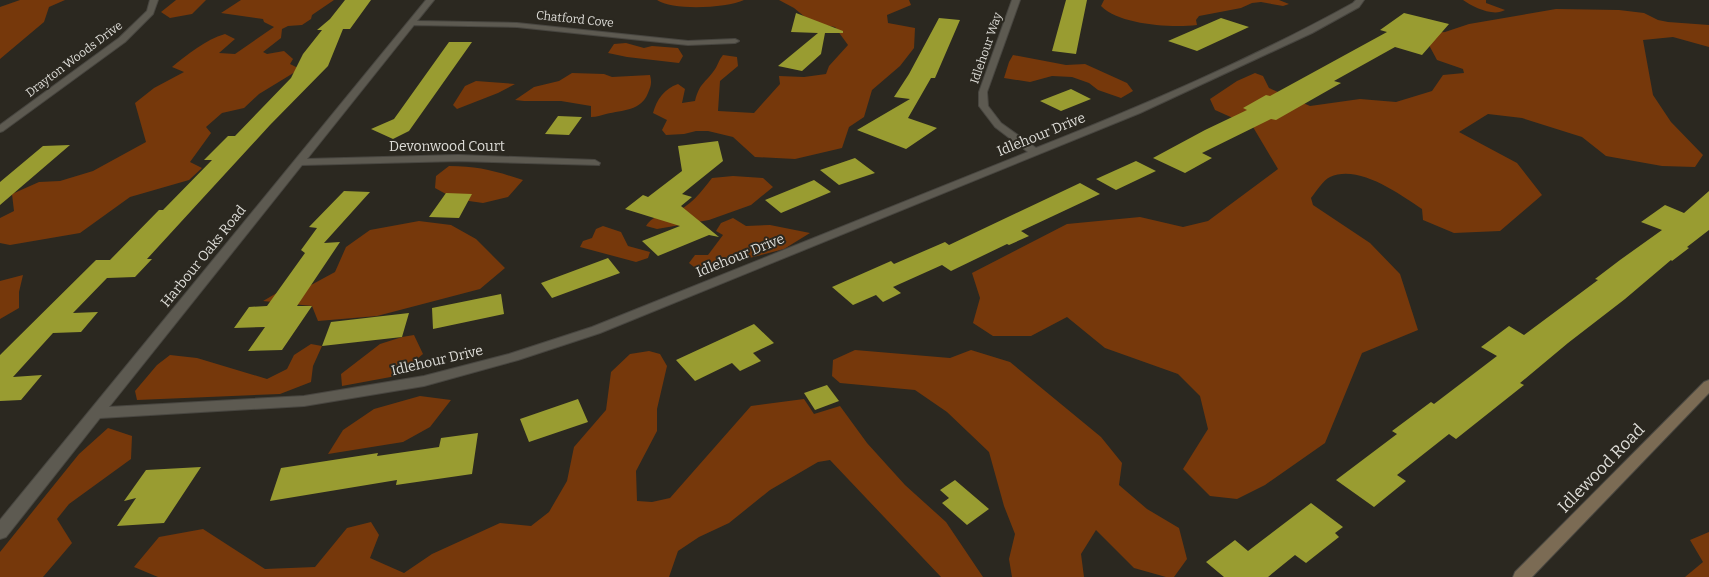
<svg xmlns="http://www.w3.org/2000/svg" width="1709" height="577" font-family="Bitter,serif">
<style>
.green{fill:#76380b}
.building{fill:#999c31}
.lines{fill:none;stroke-linecap:round;stroke-linejoin:round}
.street-casing{stroke:#484640;stroke-width:2}
.secondary-casing{stroke:#484640;stroke-width:2}
.street{fill:#5d5a51;fill-rule:evenodd}
.secondary{fill:#7b6b54;fill-rule:evenodd}
.labels{text-anchor:middle;stroke-width:4;stroke-linejoin:round;paint-order:stroke}
.far-street-label{font-size:12px;fill:#deddd8;stroke:#2b2820}
.street-label{font-size:14px;fill:#deddd8;stroke:#2b2820}
.near-street-label{font-size:17px;fill:#deddd8;stroke:#2b2820}
</style>
<rect width="100%" height="100%" fill="#2b2820"/>
<!-- green -->
<path class="green" d="M20 0H65L49 7 44 22 0 59V7Z
M176 0H206L192 14 170 18 161 12Z
M241 0H334L312 15 311 19 302 25 288 26 282 29 281 38 263 52 267 54 284 51 293 59 290 64 300 69 259 94 244 108 222 113 206 127 211 133 190 162 202 168 189 180 130 197 80 233 10 245 0 243V218L14 211 12 194 39 182 60 181 93 171 146 142 135 103 154 88 184 72 172 67C188 54 205 40 225 34L235 39 219 53 235 54 274 27 264 22 263 19 221 13Z
M657 0H744C727 8 673 11 657 0Z
M779 0H909L911 5 887 15 888 23 915 28 914 48 900 66 872 90 864 117 849 127 842 148 795 159 755 157 733 137 708 131H696L684 134 666 135 662 130 667 120 653 113C657 99 664 89 678 84L685 89 682 103 695 101C700 83 703 85 713 72 718 66 718 61 723 55L737 57 738 66 720 81 718 111 754 113 780 84 779 76 804 77 826 74 829 66 848 45 835 27 803 21 805 17 794 8Z
M1104 0H1279L1289 4 1283 6 1261 2 1252 3 1241 8 1199 16 1196 20 1197 25C1171 28 1120 25 1101 6Z
M1463 0H1486V3L1505 10C1493 17 1473 7 1463 0Z
M1556 9 1619 10 1644 13 1658 20 1668 22 1709 25V47L1673 37 1643 40 1653 95 1671 122 1703 155 1695 167 1662 166 1606 156 1582 137 1522 118 1488 114 1459 132 1517 163 1542 195 1500 231 1454 233 1423 220 1422 209C1399 194 1359 164 1330 177 1323 180 1316 192 1311 198L1313 205 1370 243 1400 274 1418 330 1362 353 1325 443 1265 485 1237 499 1210 496 1183 469 1208 429 1200 396 1178 374 1105 348 1067 317 1031 336H993L973 323 980 298 972 273 1067 224 1140 217 1183 227 1208 221 1278 169 1253 127 1215 110 1210 99 1237 81 1255 73 1263 76 1269 88 1310 106 1360 99 1396 102 1432 91 1443 75 1464 73 1463 69 1437 60 1423 34 1445 32 1469 24Z
M626 43 644 48 652 46 678 48 683 56 679 63 627 57 608 53 614 44Z
M1013 55 1066 65 1085 64 1127 83 1133 91 1121 98 1098 90 1089 83 1072 77 1052 76 1030 82 1004 78 1009 62Z
M572 73 604 74 612 77 650 75C652 83 651 86 648 93 641 111 623 110 606 114 601 115 597 117 591 117V106L561 101H524L515 100 534 87 559 81Z
M476 81 515 84 498 93 457 109 453 105 465 86Z
M449 166C479 166 495 171 523 180L508 197 483 203 455 199 435 188 436 176Z
M733 176 763 178 773 187 751 205 709 220 657 229 646 226C654 214 661 217 673 213 690 207 702 191 712 178Z
M733 218 746 226 770 225 810 233 784 249 699 271 689 263 695 255H708L723 235 716 231 721 223Z
M419 221 451 225 476 239 505 268 480 289 377 316 318 321 312 306 263 301 289 286 311 285 335 272 346 247 370 230Z
M603 226 621 232 628 246 650 252 648 258 636 262 580 247 583 241 592 238 596 229Z
M23 275 19 292V308L0 319V281Z
M414 335 423 354 396 376 342 386 341 374 380 344 402 337Z
M311 344 322 346 313 366 311 382 280 394 137 400 135 391 157 365 170 355 197 358 267 379 287 369 294 355Z
M855 350 950 358 971 350 1010 362 1101 437 1122 463 1119 485 1147 509 1179 528 1187 559 1174 577H1166L1134 568 1096 530 1081 554 1084 577H1012L1009 559 1015 534 1004 506 989 452 947 412 915 390 840 383 832 376 833 360Z
M649 351 660 354 667 366 657 409V431L636 471 637 501 652 502 670 498 751 406 804 399 814 414 840 406 867 443 905 485 946 522 983 577H941L830 460 818 462 770 490 729 523 699 537 678 551 669 577H158L134 567 159 537 203 529 265 569 315 567 347 528 371 522 379 535 370 558 404 573 432 554 500 523 531 526 549 512 567 481 574 447 606 410 611 372 630 354Z
M420 396 451 400 430 427 403 442 328 454 343 430 374 409Z
M108 428 132 436 131 459 69 504 57 519 72 543 43 577H0V552L79 454Z
M1709 532V577H1685L1703 562 1690 540Z"/>
<!-- building -->
<path class="building" d="M345 0H371L350 29H343L328 66 270 125 202 199 147 259H152L135 277 107 278 73 313 98 312 81 332 53 333 13 377 42 375 21 400 0 401V355L96 260H110L159 210H163L212 160H204L228 136H235L291 78 303 54 322 30H317L330 19Z
M1066 0H1087L1076 54 1052 51Z
M796 13 843 31V33H825L821 54 802 71 778 66 818 33 791 32Z
M1404 13 1449 24 1422 55 1395 47 1334 81 1341 83 1276 120 1271 119 1202 153 1212 158 1185 173 1153 158 1205 130 1247 110 1243 108 1266 95 1270 96 1387 32 1380 30Z
M939 18 960 20 935 78H931L908 118 937 128 906 149 857 130 910 99 894 97 909 74Z
M1221 18 1249 27 1197 51 1168 41Z
M449 42H472L409 131 393 139 371 129 394 119Z
M1071 89 1091 99 1061 111 1040 101Z
M558 116 582 117 569 135 545 134Z
M718 141 723 161 682 194 692 197 681 206 719 237 709 235 658 256 642 241 680 226 625 209 643 195 648 197 682 171 678 146Z
M70 145 0 205V182L43 146Z
M855 158 875 173 839 185 820 170Z
M1136 161 1156 171 1116 190 1096 179Z
M814 180 831 192 781 213 765 200Z
M1080 183 1100 194 1021 231 1029 236 1009 245 1007 244 951 271 942 265 893 287 901 293 883 302 876 295 853 305 832 287 891 261 894 264 945 242 949 245Z
M344 191 370 192 324 243 340 242 297 306H312L282 350 248 351 265 327 234 328 249 307 267 306 305 253 301 250 317 228 309 227Z
M1709 191V230L1687 247 1689 248 1672 261 1671 260 1625 299 1568 343 1520 383 1524 385 1456 439 1449 434 1397 475 1406 481 1374 507 1336 480 1397 434 1392 431 1431 402 1434 404 1497 356 1481 347 1509 326 1524 335 1598 280 1595 279 1620 260 1662 230 1641 222 1665 205 1684 213Z
M446 193 472 194 459 218 429 217Z
M608 258 620 273 552 298 541 283Z
M501 294 504 314 433 329 432 308Z
M409 313 402 337 322 346 331 322Z
M754 324 774 343 753 353 761 361 740 371 732 363 695 381 676 360Z
M827 385 839 401 815 410 804 393Z
M578 399 588 422 529 442 520 419Z
M478 433 472 474 396 485 397 480 270 501 281 468 378 453 377 456 439 447 441 438Z
M201 467 164 523 117 526 136 498 124 501 146 470Z
M955 480 989 509 967 525 942 503 949 498 940 490Z
M1311 503 1343 527 1335 533 1339 537 1306 563 1295 555 1268 577H1224L1206 562 1235 540 1248 551Z"/>
<g class="lines">
<defs>
<path id="street" d="M150 0H158L153 14 125 42 3 131 0 132V125L119 38 147 11Z
M426 0H434L417 21 517 23 688 41 735 39 739 41 735 43 688 45 517 27 414 25 307 159 458 155 595 160 600 163 599 165 458 161 302 165 109 407 304 396 424 376 509 354 592 327 1028 152 995 127 979 106V92L1012 0H1020L987 92 988 106 1001 123 1036 148C1144 105 1252 59 1353 3L1356 0H1364L1359 7 1312 33 1140 113 600 333 518 360 424 386 304 406 100 418 6 537 0 539V520Z"/>
<path id="secondary" d="M1709 380V393L1532 577H1513L1515 572 1704 382Z"/>
</defs>
<!-- street casing -->
<use href="#street" class="street-casing"/>
<!-- secondary casing -->
<use href="#secondary" class="secondary-casing"/>
<!-- street -->
<use href="#street" class="street"/>
<!-- secondary -->
<use href="#secondary" class="secondary"/>
</g>
<g class="labels">
<!-- far-street labels -->
<g class="far-street-label">
<text transform="translate(575 19) rotate(6)" y="4">Chatford Cove</text>
<text transform="translate(986 48) rotate(-71)" y="4">Idlehour Way</text>
<text transform="translate(74 59) rotate(-37)" y="4">Drayton Woods Drive</text>
</g>
<!-- street labels -->
<g class="street-label">
<text transform="translate(1041 134) rotate(-22)" y="5">Idlehour Drive</text>
<text x="447" y="151">Devonwood Court</text>
<text transform="translate(740 255) rotate(-22)" y="5">Idlehour Drive</text>
<text transform="translate(203 256) rotate(-51)" y="5">Harbour Oaks Road</text>
<text transform="translate(437 360) rotate(-13)" y="5">Idlehour Drive</text>
</g>
<!-- near-street labels -->
<g class="near-street-label">
<text transform="translate(1601 468) rotate(-46)" y="6">Idlewood Road</text>
</g>
</g>
</svg>
